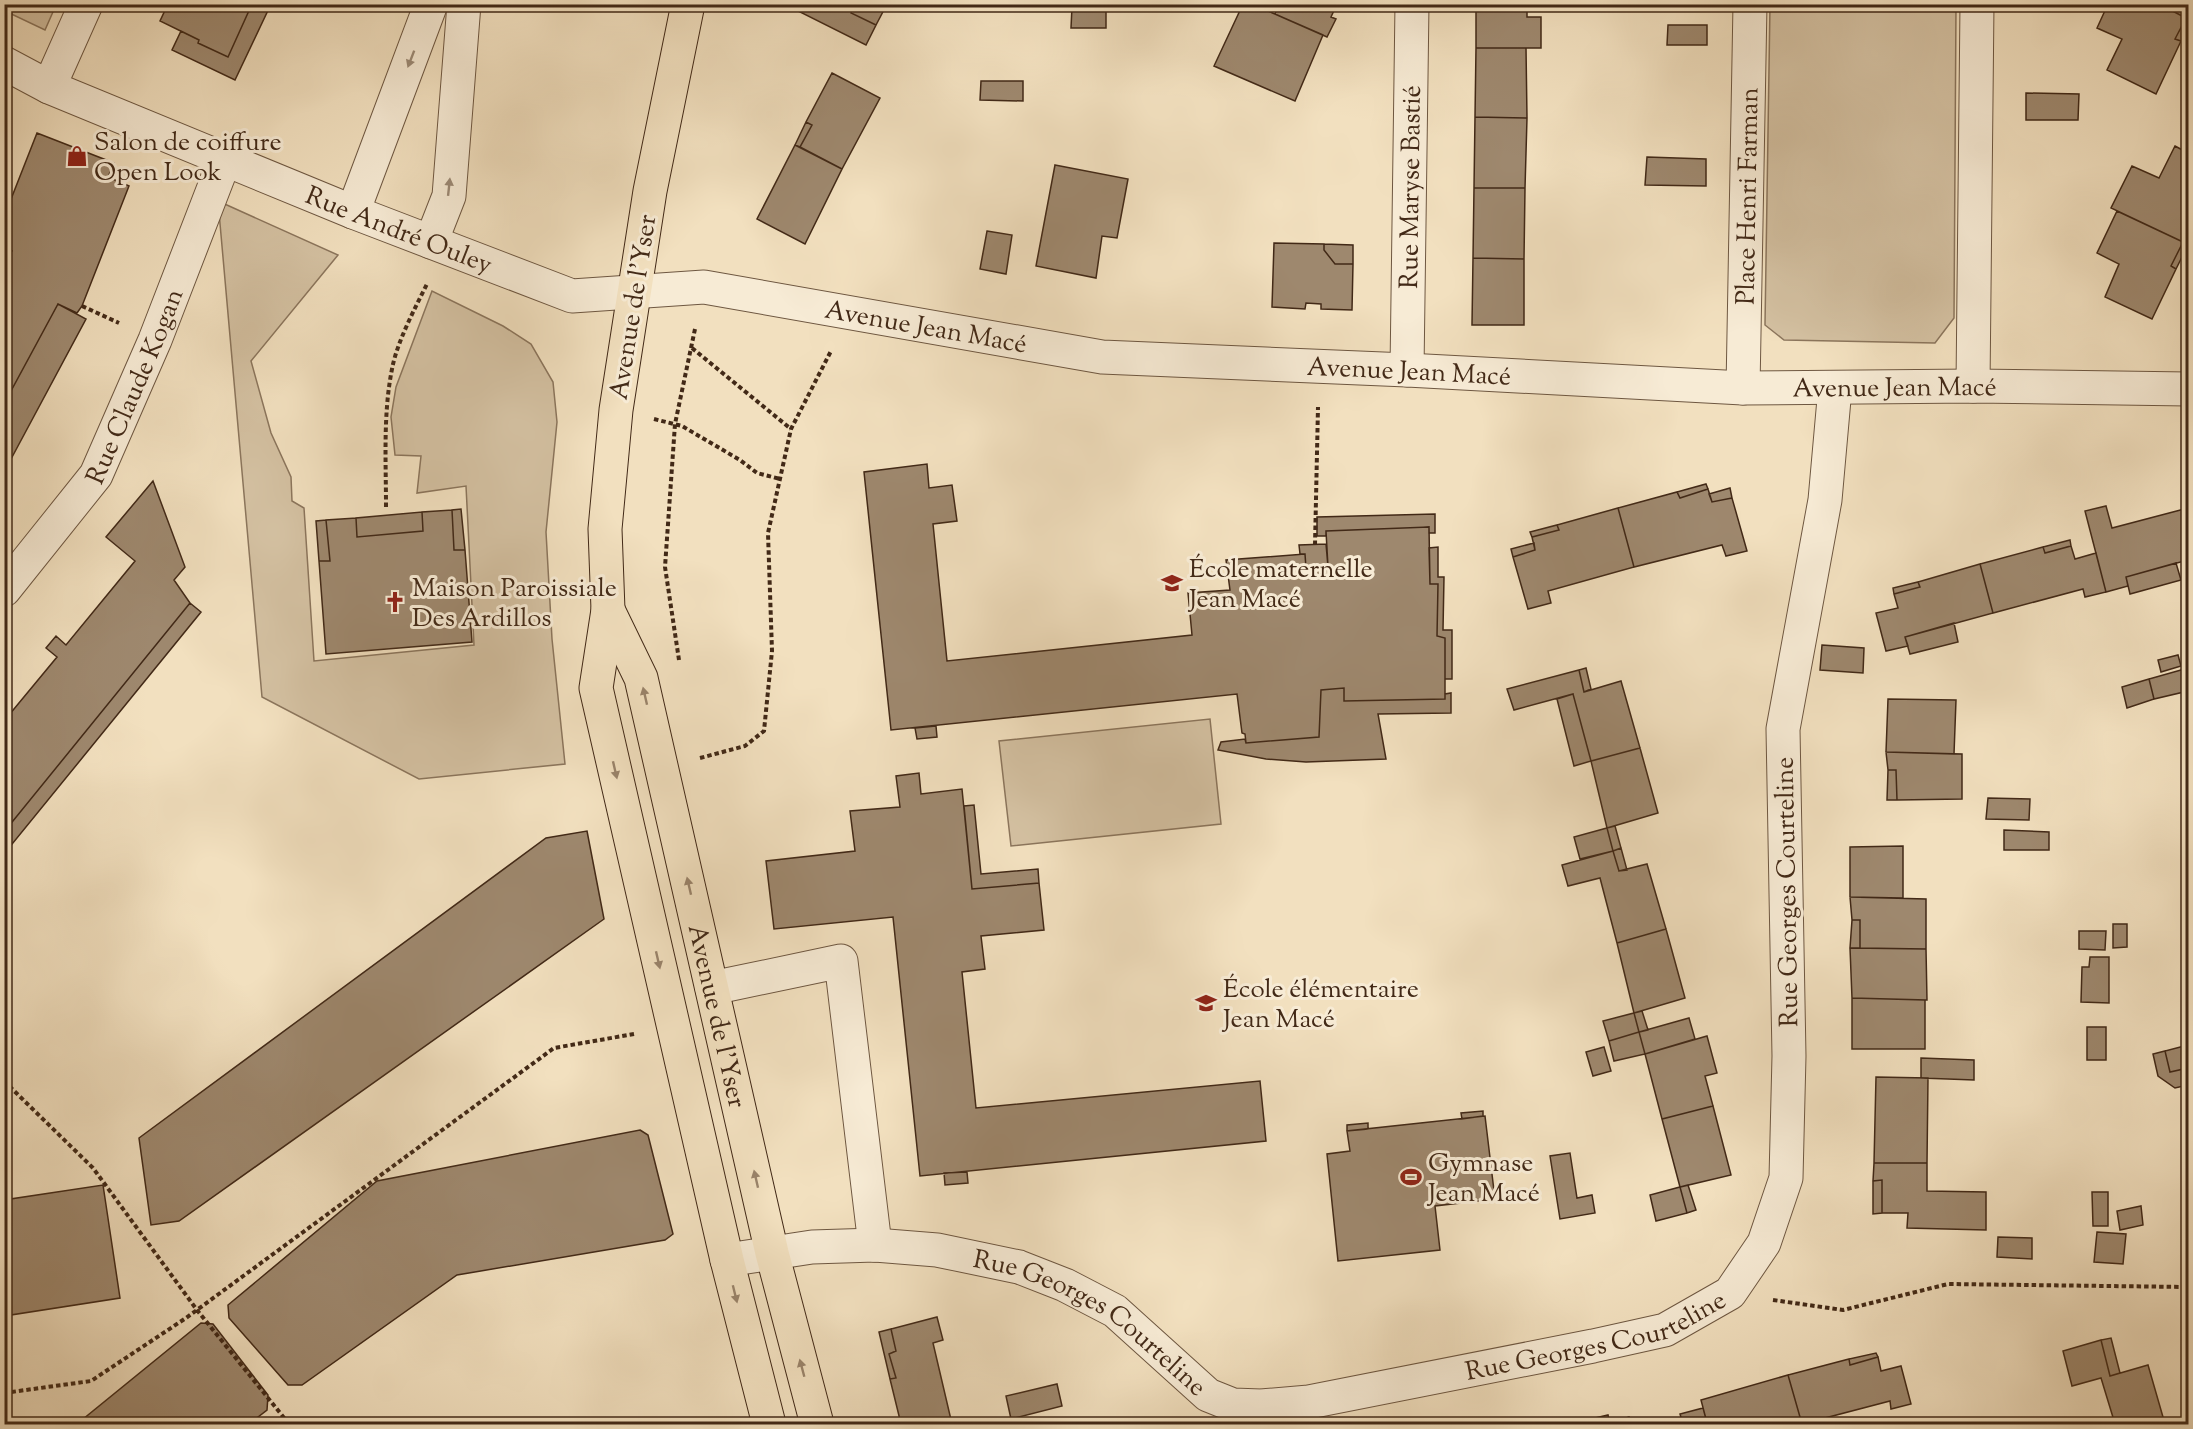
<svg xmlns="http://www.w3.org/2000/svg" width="2193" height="1429" font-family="'Sorts Mill Goudy',serif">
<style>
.green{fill:#d4c1a2;stroke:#8b755c;stroke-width:1.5}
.building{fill:#9e886e;stroke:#422917;stroke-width:1.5}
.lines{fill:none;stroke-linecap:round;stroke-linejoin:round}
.minor-casing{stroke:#6e5741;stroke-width:35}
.major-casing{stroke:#422917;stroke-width:35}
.path{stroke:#422917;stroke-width:4;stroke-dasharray:4.5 3;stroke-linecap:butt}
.minor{stroke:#f7ebd5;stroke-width:33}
.major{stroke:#f2e0bf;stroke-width:33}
.oneway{fill:#9c8a76}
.oneway2{fill:#9a846b}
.labels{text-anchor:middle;stroke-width:6;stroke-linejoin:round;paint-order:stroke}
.poi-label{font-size:26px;fill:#422917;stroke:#f7ebd5;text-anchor:start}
.street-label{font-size:26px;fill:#422917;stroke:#f7ebd5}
</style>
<rect width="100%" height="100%" fill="#f2e0bf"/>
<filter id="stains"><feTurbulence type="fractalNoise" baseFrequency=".00333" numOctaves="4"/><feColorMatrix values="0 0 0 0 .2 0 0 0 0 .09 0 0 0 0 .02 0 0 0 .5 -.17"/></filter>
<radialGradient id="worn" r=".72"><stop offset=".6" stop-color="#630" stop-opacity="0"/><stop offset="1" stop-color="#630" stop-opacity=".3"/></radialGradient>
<!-- green -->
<path class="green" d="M4 5 5 4 56 5 45 30 5 11Z
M1770 5H1956L1954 318 1935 343 1784 340 1765 325Z
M218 201 338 255 251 361 271 433 291 477 292 501 304 508 314 661 474 645 466 486 417 493 421 456 395 455 391 417 396 387 432 291 503 326 531 344 553 382 557 422 546 532 552 639 565 764 419 779 262 697Z
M1210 719 1221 824 1011 846 999 741Z"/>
<!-- building -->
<path class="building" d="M168 4H252L228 57 198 43 199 40 160 21Z
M252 4H271L235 80 172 50 181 31 199 40 198 43 228 57Z
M794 4H855L851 13 876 25 866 45 792 8Z
M855 4H887L876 25 851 13Z
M1243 4H1252L1323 35 1295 101 1214 66Z
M1279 4H1337L1331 17 1336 19 1327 37 1275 14Z
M1476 4H1527V17H1541V48H1476Z
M2108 4H2159L2186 18 2175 39 2181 41 2156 94 2107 70 2122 39 2097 28Z
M2159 4H2188V12L2186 18Z
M1072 7H1106V28H1071Z
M2186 18 2188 19V27L2181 41 2175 39Z
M1668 25H1707V45H1667Z
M1476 48H1526L1527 118 1475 117Z
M832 73 880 98 842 169 800 147 812 125 806 122Z
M981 81H1023V101L980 100Z
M2026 93 2079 94 2078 120H2026Z
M1475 117 1527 118 1525 188H1474Z
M806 122 812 125 800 147 795 145Z
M37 133 114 163 108 177 129 186 82 306 77 313 58 304 4 404V266L12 251 4 248V217Z
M795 145 842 169 805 244 757 219Z
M2175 146 2188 153V231L2183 242 2111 208 2132 166 2159 178Z
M1647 157 1706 159V186L1645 185Z
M1055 165 1128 179 1117 238 1102 236 1096 278 1036 266Z
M1474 188H1525L1524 259 1473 258Z
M2117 211 2183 242 2171 266 2176 269 2152 319 2105 297 2119 264 2097 253Z
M987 231 1012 235 1006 274 980 269Z
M2188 231V244L2183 242Z
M2183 242 2188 245 2176 269 2171 266Z
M1274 243 1324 244V250L1335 264H1353L1352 310 1321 309V304L1306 303 1305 309 1272 307Z
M1324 244 1353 245V264H1335L1324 250Z
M1473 258 1524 259V325H1472Z
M58 304 86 319 11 459 4 455V404Z
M4 455 11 459 4 472Z
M927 464 929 488 952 485 957 521 933 524 947 661 1192 635 1188 593 1230 590 1226 560 1305 554 1306 568 1328 567 1326 531 1429 527 1430 584H1438L1437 636 1445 638V699L1344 701V688L1321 690 1319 737 1246 743 1245 734 1242 733 1237 694 891 730 864 472Z
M153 481 185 567 174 580 190 603 4 832V721L57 657 46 648 56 636 66 645 135 561 106 537Z
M1706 484 1708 489 1680 498 1677 492Z
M1730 488 1732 498 1712 502 1709 494Z
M1708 489 1712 502 1732 498 1747 551 1726 556 1722 545 1634 567 1618 508 1677 492 1680 498Z
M2106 506 2112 528 2188 508V560L2126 577 2128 586 2106 592 2085 511Z
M1618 508 1634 567 1548 591 1551 603 1528 609 1513 557 1535 550 1532 537 1559 530 1557 525Z
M461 509 465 550H454L452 510Z
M452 510 454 550H465L472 642 326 654 319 561H330L326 520 356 518 357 537 423 531 422 512Z
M422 512 423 531 357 537 356 518Z
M1435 514V533H1429V527L1326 531V536H1317V517Z
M326 520 330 561H319L316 521Z
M1557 525 1559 530 1532 537 1530 532Z
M2070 540 2071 546 2045 553 2043 547Z
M1534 543 1535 550 1513 557 1511 549Z
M1326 544 1328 567 1306 568 1305 554H1300L1299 545Z
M2071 546 2075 559 2096 553 2106 592 2085 597 2083 589 1993 613 1980 564 2043 547 2045 553Z
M1438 547V577H1444L1443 630H1452V679H1445V638L1437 636 1438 584H1430L1429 548Z
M2176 563 2181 580 2130 594 2126 577Z
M1980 564 1993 613 1905 637 1908 646 1886 651 1876 613 1898 608 1894 594 1920 587 1918 582Z
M1918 582 1920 587 1894 594 1893 588Z
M190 603 201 612 4 854V832Z
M1954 623 1958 642 1910 654 1905 637Z
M1822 645 1864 648 1863 673 1820 670Z
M2178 655 2181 666 2161 672 2158 660Z
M1586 668 1591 689 1584 692 1579 670Z
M2188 668V709L2184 692 2154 699 2149 679Z
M1579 670 1584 692 1621 681 1640 748 1591 761 1573 694 1514 710 1507 689Z
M2149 679 2154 699 2127 708 2122 687Z
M1344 688V701L1445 699V694L1451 693V713L1378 714 1386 759 1306 762 1266 759 1218 750 1221 742 1245 739 1246 743 1319 737 1321 690Z
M1573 694 1591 761 1574 766 1557 699Z
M1888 699 1956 700 1954 754 1886 752Z
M936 726 937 737 917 739 915 728Z
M1640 748 1658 813 1607 828 1591 761Z
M1886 752 1962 754V799L1897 800 1896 770H1888Z
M1888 770H1896L1897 800H1887Z
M919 773 921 794 962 789 972 889 1039 883 1044 930 981 936 985 969 962 972 976 1108 1260 1081 1266 1141 920 1176 893 917 774 929 766 861 855 851 850 811 900 807 896 776Z
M1988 798 2030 799 2029 820 1986 819Z
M974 805 981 874 1038 869 1039 883 972 889 964 806Z
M1615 826 1621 848 1613 851 1607 828Z
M1607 828 1613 851 1580 859 1574 837Z
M2004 830 2049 832V850H2004Z
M587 831 604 919 179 1221 151 1225 139 1138 546 838Z
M1903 846V898L1850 897V847Z
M1621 848 1627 870 1619 871 1613 851Z
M1613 851 1619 871 1647 864 1666 929 1617 943 1600 878 1568 886 1562 865Z
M1850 897 1926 899V949L1860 948V920H1852Z
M1852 920H1860V948H1850Z
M2113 924H2127V947L2113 948Z
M1666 929 1685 998 1634 1013 1617 943Z
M2079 931H2106L2105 950 2079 949Z
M1850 948 1926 949 1927 1000 1852 998Z
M2090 957H2109V1003L2081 1002 2082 967H2089Z
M1852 998 1925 1000V1049H1852Z
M1642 1011 1648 1030 1639 1032 1634 1013Z
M1634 1013 1639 1032 1609 1041 1603 1021Z
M1689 1018 1695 1039 1645 1054 1639 1032Z
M2087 1027H2106V1060H2087Z
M1639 1032 1645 1054 1614 1061 1609 1041Z
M1707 1036 1717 1073 1705 1076 1713 1106 1662 1119 1645 1054Z
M2188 1045V1068L2170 1072 2165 1051Z
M1604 1047 1611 1071 1593 1076 1586 1052Z
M2165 1051 2170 1072 2188 1068V1085L2175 1088 2158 1076 2153 1054Z
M1921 1058 1974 1060V1080L1921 1078Z
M1876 1077 1928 1078 1927 1163H1874Z
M1713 1106 1731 1175 1680 1187 1662 1119Z
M1483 1111V1116L1462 1119 1461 1113Z
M1485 1116 1495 1199 1435 1206 1440 1250 1338 1261 1327 1154 1350 1151 1347 1131Z
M1368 1123V1129L1347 1131V1125Z
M640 1130 648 1135 673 1234 665 1240 457 1275 302 1385H288L229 1318 228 1305 377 1181Z
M1570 1153 1577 1198 1592 1195 1595 1213 1560 1219 1550 1156Z
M1874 1163H1927V1191L1986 1192V1230L1907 1228 1908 1213H1882V1180L1873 1181Z
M967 1172 968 1183 945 1185 944 1173Z
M1882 1180V1213L1873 1214V1181Z
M103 1185 120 1298 4 1316V1200Z
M1688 1185 1696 1210 1687 1213 1680 1187Z
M1680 1187 1687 1213 1656 1221 1650 1195Z
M2092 1192H2108V1226H2093Z
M2141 1206 2143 1225 2120 1230 2117 1211Z
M2097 1232 2126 1234 2123 1264 2094 1262Z
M1998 1237 2032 1238V1259L1997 1257Z
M937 1317 943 1340 933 1343 952 1424H901L890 1379 896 1378 889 1354 896 1351 891 1329Z
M201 1323 213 1324 268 1395 267 1410 249 1424H77Z
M891 1329 896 1351 889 1354 896 1378 890 1379 879 1332Z
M2111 1338 2120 1373 2110 1376 2101 1340Z
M2101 1340 2110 1376 2148 1365 2165 1424H2115L2101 1378 2072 1386 2063 1351Z
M1876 1353 1878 1357 1850 1365 1849 1359Z
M1878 1357 1881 1371 1901 1366 1911 1404 1891 1409 1890 1401 1802 1424 1788 1375 1849 1359 1850 1365Z
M1788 1375 1802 1424H1683L1706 1419 1701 1400Z
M1057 1384 1062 1406 1011 1419 1006 1396Z
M1703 1408 1706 1419 1683 1424 1680 1414Z
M1608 1415 1610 1424H1570Z
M1629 1417 1631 1424H1610V1423Z
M698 1418 700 1424H672Z"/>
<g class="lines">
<defs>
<g id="minor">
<path id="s1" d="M4 63 49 87 353 212 572 296 704 287 1102 357 1407 370 1743 388 1973 386 2188 389"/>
<path d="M49 87 86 4"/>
<path d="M353 212 431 4"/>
<path d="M431 242 449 196 464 4"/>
<path id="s2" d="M1407 370 1412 4"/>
<path d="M1973 386 1977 4"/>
<path id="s3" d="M1743 388 1750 4"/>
<path id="s4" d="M4 590 96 475 155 340 225 159"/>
<path d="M712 988 841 961 875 1245"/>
<path id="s5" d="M727 1260 812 1247 875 1245 937 1250 1019 1267 1065 1285 1115 1311 1208 1395 1233 1405 1261 1406 1309 1402 1593 1346 1665 1330 1730 1293 1764 1243 1786 1178 1789 1056 1783 729 1825 500 1835 388"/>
</g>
<g id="major">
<path d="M688 4 650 191 616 410 605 529 608 610 596 688 727 1260 769 1424"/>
<path id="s6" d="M608 610 641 678 772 1253 817 1424"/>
</g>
</defs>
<!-- minor casing -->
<use href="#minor" class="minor-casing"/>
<!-- major casing -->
<use href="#major" class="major-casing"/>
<!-- path -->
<path class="path" d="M82 306 119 323
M692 348 791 429
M654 419 682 426 740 460 757 473 780 479
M386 507C386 461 383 414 392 369 397 342 415 308 427 284
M1315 545 1318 407
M679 660 665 567 675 424 695 329
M700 758 745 746 764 731 772 651 768 533 791 429 831 351
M4 1081 93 1168 197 1310 289 1424
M1773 1300 1843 1310 1948 1284 2188 1287
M4 1393 91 1381 186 1318 554 1048 634 1034"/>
<!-- minor -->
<use href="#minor" class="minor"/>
<!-- major -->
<use href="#major" class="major"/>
</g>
<!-- one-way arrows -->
<defs><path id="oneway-solid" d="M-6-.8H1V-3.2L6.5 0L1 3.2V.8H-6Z" transform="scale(1.5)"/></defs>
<g class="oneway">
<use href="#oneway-solid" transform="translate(411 59) rotate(111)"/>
<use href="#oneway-solid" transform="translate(449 187) rotate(-84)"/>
</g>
<g class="oneway2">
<use href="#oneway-solid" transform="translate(645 696) rotate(-103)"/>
<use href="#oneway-solid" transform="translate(615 770) rotate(77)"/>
<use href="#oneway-solid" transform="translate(689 886) rotate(-103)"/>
<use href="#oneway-solid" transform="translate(658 960) rotate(77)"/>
<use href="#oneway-solid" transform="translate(756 1179) rotate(-103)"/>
<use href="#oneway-solid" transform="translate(735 1294) rotate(76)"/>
<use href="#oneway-solid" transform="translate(802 1368) rotate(-105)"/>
</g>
<!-- icons -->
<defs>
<symbol id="shop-bare" viewBox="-9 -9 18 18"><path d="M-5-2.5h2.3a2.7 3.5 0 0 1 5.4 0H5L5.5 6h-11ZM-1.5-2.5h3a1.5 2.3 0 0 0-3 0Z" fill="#8f2418" stroke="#f7ebd5" stroke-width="2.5" paint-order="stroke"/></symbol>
<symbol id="school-bare" viewBox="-9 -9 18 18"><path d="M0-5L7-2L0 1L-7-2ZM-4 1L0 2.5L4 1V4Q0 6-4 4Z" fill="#8f2418" stroke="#f7ebd5" stroke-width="2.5" paint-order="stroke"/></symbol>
<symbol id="church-bare" viewBox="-9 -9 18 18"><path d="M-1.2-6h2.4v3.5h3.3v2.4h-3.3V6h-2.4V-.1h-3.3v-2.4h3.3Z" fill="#8f2418" stroke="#f7ebd5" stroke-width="2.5" paint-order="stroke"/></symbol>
<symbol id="stadium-bare" viewBox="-9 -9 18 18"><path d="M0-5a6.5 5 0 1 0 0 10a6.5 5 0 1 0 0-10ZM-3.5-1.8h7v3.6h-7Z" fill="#8f2418" stroke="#f7ebd5" stroke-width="2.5" paint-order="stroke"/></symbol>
</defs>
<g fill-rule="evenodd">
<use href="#shop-bare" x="62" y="141" width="30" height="30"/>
<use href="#school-bare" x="1157" y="568" width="30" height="30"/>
<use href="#church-bare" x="380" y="587" width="30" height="30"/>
<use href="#school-bare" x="1191" y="988" width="30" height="30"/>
<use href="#stadium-bare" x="1396" y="1162" width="30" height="30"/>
</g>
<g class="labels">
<!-- poi labels -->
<g class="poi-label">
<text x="94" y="150">Salon de coiffure<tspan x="94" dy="30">Open Look</tspan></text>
<text x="1189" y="577">École maternelle<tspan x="1189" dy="30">Jean Macé</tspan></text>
<text x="412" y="596">Maison Paroissiale<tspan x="412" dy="30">Des Ardillos</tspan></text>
<text x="1223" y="997">École élémentaire<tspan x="1223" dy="30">Jean Macé</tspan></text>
<text x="1428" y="1171">Gymnase<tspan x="1428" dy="30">Jean Macé</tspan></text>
</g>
<!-- street labels -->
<g class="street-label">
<text dy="9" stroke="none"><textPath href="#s2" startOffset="183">Rue Maryse Bastié</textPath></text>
<text dy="9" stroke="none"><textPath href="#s3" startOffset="192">Place Henri Farman</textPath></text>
<text dy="9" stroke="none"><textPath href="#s1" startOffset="429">Rue André Ouley</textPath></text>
<text transform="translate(632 307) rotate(-81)" y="9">Avenue de l'Yser</text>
<text dy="9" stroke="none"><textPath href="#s1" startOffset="972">Avenue Jean Macé</textPath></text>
<text dy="9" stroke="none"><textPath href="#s1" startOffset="1458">Avenue Jean Macé</textPath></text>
<text dy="9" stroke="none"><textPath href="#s4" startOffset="244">Rue Claude Kogan</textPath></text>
<text dy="9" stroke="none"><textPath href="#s1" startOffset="1944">Avenue Jean Macé</textPath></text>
<text transform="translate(1786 892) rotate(-91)" y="9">Rue Georges Courteline</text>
<text dy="9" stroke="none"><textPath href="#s6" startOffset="422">Avenue de l'Yser</textPath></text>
<text dy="9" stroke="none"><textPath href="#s5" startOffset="384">Rue Georges Courteline</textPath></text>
<text dy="9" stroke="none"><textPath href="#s5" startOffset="924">Rue Georges Courteline</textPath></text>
</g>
</g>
<!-- margin -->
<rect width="2193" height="1429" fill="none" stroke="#f2e0bf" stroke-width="24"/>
<rect x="6" y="6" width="2181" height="1417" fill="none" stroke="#422917" stroke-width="3"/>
<rect x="12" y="12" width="2169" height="1405" fill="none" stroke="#422917" stroke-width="1.5"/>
<rect width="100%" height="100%" filter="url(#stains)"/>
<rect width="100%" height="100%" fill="url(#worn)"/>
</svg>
